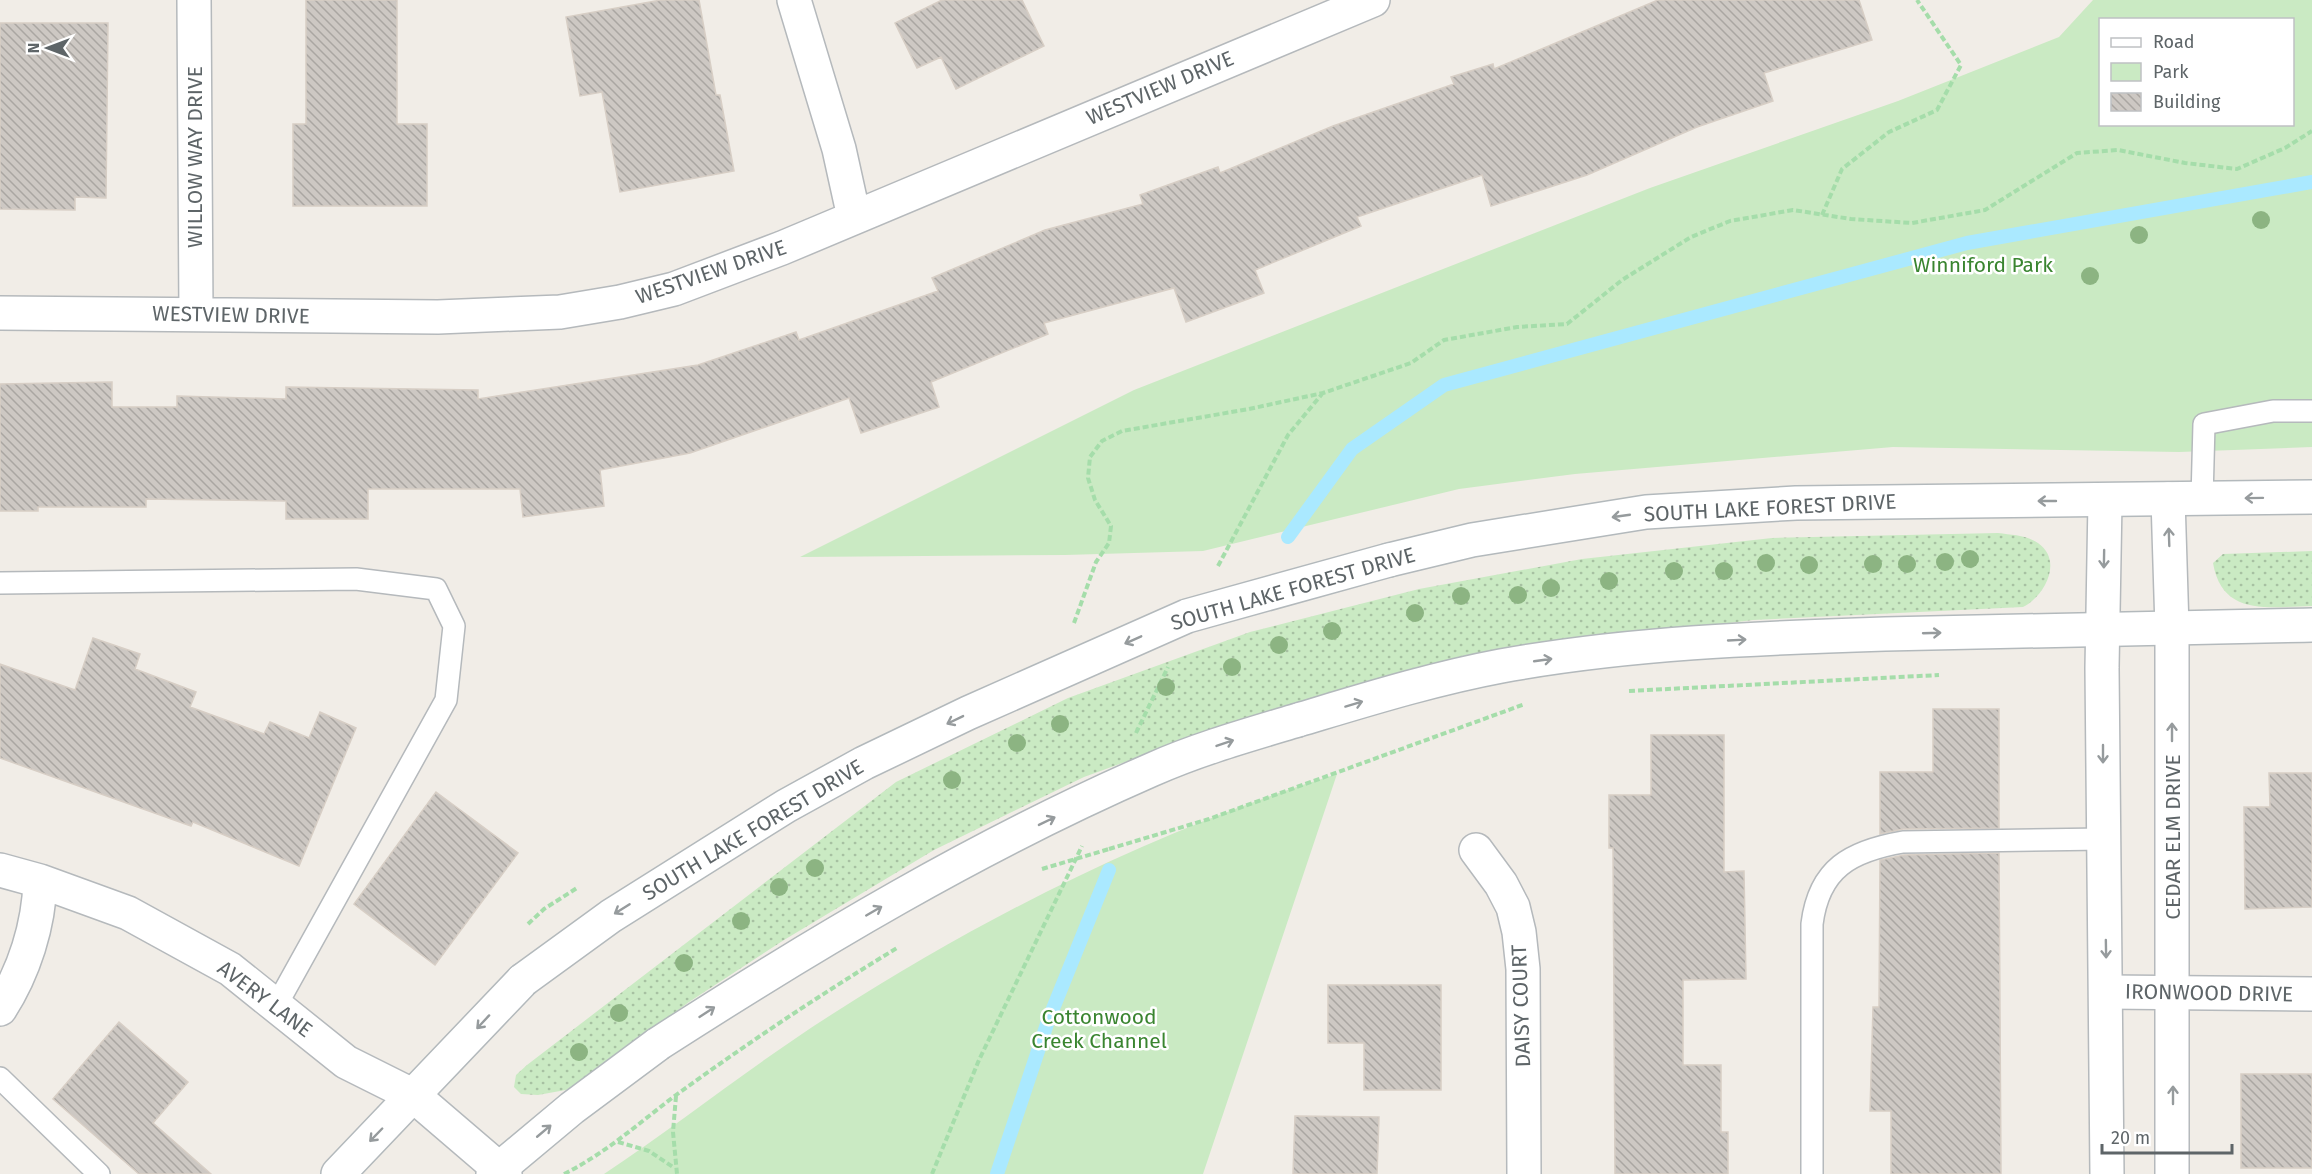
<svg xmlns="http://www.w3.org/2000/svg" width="2312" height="1174" font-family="'Fira Sans',sans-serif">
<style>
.grass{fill:url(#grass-dots)}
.park{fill:#caeac3;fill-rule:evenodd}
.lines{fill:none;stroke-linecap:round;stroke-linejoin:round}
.stream{stroke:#aae9ff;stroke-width:14}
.building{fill:url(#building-back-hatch);stroke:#d7cec5;stroke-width:1.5}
.service-casing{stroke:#b5b9bc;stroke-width:24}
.minor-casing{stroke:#b5b9bc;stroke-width:36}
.tertiary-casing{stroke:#b5b9bc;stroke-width:36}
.secondary-casing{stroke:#b3b9bc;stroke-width:36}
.path{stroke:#a5ddaa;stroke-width:4;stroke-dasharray:6 3;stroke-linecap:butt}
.service{stroke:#fff;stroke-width:21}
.minor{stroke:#fff;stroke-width:33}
.tertiary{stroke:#fff;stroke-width:33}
.secondary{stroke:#fff;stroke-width:33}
.secondary-bridge-casing{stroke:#b3b9bc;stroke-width:36;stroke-linecap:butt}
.path-bridge{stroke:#a5ddaa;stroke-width:4;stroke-dasharray:6 3;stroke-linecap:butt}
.secondary-bridge{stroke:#fff;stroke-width:33}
.tree{fill:#8cb482}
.oneway{stroke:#969b9d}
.labels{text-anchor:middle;stroke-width:5;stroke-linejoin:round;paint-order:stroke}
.street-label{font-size:21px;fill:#5e6568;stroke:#fff}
.park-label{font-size:21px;fill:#3a8530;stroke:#fff}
</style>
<defs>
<pattern id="grass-dots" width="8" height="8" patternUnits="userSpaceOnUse" patternTransform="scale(1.5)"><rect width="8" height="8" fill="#caeac3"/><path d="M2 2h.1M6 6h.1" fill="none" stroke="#a7c1a2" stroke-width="1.8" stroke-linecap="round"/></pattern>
<pattern id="building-back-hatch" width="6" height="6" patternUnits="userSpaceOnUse" patternTransform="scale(1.5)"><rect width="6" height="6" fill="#cdc8c3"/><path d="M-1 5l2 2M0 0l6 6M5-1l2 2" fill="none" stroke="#aaa6a2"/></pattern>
</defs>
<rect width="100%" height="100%" fill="#f1ede7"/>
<!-- grass -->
<path class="grass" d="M1998 533C2012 535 2026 535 2038 543 2064 561 2044 597 2023 607L1753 620 1611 638 1218 728 1084 777 934 850 784 940 689 1002 571 1089 538 1095 521 1094 514 1087 516 1075 527 1065 896 782 1068 698 1250 632 1419 589 1582 559 1772 538Z
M2312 551V606C2270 607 2222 617 2213 563L2223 554Z"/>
<!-- park -->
<path class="park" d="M2093 0H2312V447L2179 452 1893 447 1575 474 1459 489 1203 551 1065 555 800 557 1134 390 1650 188 1898 101 2059 37ZM2100 20H2292V124H2100Z
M1337 774 1203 1174H604C682 1122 755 1063 834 1013 991 913 1158 829 1337 774Z"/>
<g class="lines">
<!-- stream -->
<path class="stream" d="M1288 537 1352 449 1444 385 1967 243 2312 182
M997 1174 1048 1021 1109 870"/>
</g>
<!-- building -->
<path class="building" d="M306 0H397V124H427V206H293V124H306Z
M661 0H699L716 95H720L734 171 620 192 602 92 580 96 566 17Z
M942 0H1022L1044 46 956 89 941 57 917 68 895 23Z
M1658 0H1859L1872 40 1764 73 1773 101 1697 127 1587 175 1491 206 1482 175 1357 217 1361 226 1255 270 1264 293 1186 322 1174 288 1044 323 1048 334 931 382 939 407 861 433 849 398 690 453 600 470 604 506 523 517 520 489H368V519H286V501L146 499V507H38V511H0V384L112 382V407H177V396L286 399V387L478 390V399L698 365 796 332 799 340 938 291 932 278 1045 230 1143 204 1140 195 1218 167 1220 173 1333 126 1454 84 1451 77 1493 64 1494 69Z
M0 23H108L106 198 75 197V210L0 209Z
M93 638 140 654 135 669 196 692 190 707 264 734 270 722 309 738 320 712 356 728 299 866 193 822 191 826 0 758V664L75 690Z
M1933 709H1999V828L1903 829 1880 834V772H1933Z
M1651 735H1724V872L1744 871 1746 979 1683 980V1065H1721V1132H1728V1174H1615L1613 848H1609V795H1651Z
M2269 773H2312V907L2245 909 2244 807H2270Z
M436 792 518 853 435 965 354 904Z
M1999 853 2001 1174H1891V1111H1870L1873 1007H1879L1880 860 1904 855Z
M1328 985H1441V1090H1364V1043H1328Z
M119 1022 188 1082 153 1123 211 1174H139L53 1099Z
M2241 1074H2312V1168H2241Z
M1295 1116 1379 1117 1377 1174H1293Z"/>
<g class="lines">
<defs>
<path id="service" d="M2202 499 2204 424 2273 411H2312
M0 583 356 579 436 589 454 626 446 700 276 1006
M0 1078 99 1174
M1812 1174V924C1819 868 1851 851 1903 842L2104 839"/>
<path id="minor" d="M194 0 196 314
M794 0 839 149 854 217
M0 313 438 317 560 312 620 302 674 289 782 248 1373 0
M1476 850 1501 884 1513 907 1519 932 1523 969 1524 1174
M0 870 40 881 128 913 230 969 346 1062 414 1096
M2107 992 2312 994
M0 1009C24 972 39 925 40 881"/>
<path id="tertiary" d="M2168 499 2172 628V1174
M2105 501 2102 668 2107 1174
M414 1096 505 1174"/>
<path id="secondary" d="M1389 560 1472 540 1646 512 1796 503 2312 497
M1298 720C1365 700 1432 679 1501 666 1628 643 1757 638 1885 634 2028 630 2170 628 2312 625
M338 1174 523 980
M493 1174 572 1108 658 1044"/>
</defs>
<!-- service casing -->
<use href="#service" class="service-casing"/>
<!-- minor casing -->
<use href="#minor" class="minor-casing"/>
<!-- tertiary casing -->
<use href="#tertiary" class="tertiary-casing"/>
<!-- secondary casing -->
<use href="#secondary" class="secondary-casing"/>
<!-- path -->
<path class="path" d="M1822 215 1842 169 1889 132 1937 110 1961 65 1917 0
M1218 566 1288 435 1322 394
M1074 623 1096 562 1109 543 1111 526 1095 500 1088 478 1090 457 1102 441 1122 431 1249 409 1323 393 1411 363 1444 340 1517 327 1567 324 1622 280 1691 237 1730 221 1793 210 1851 219 1912 223 1985 210 2077 153 2118 150 2185 163 2237 169 2285 148 2312 131
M1629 691 1939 675
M1136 733 1168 667
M1109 849 1209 819 1525 704
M528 924 544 909 577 888
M676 1096 673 1132 677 1174
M618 1142 649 1151 673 1167
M564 1174C606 1153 639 1123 676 1095 748 1043 821 994 897 948
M932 1174 979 1060 1082 846"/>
<!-- service -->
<use href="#service" class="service"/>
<!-- minor -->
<use href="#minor" class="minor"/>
<!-- tertiary -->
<use href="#tertiary" class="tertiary"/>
<!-- secondary -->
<use href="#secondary" class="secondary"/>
<defs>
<path id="secondary-bridge" d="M523 980 611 916 786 806 864 763 968 713 1187 616 1389 560
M658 1044C816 942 979 845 1151 770 1198 749 1248 735 1298 720"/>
</defs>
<!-- secondary-bridge casing -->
<use href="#secondary-bridge" class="secondary-bridge-casing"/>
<!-- path-bridge -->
<path class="path-bridge" d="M1042 869 1109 849"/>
<!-- secondary-bridge -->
<use href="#secondary-bridge" class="secondary-bridge"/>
</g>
<!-- trees -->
<g class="tree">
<circle cx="2261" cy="220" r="9"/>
<circle cx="2139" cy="235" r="9"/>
<circle cx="2090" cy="276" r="9"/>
<circle cx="1970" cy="559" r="9"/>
<circle cx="1945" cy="562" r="9"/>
<circle cx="1766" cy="563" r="9"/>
<circle cx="1873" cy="564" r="9"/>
<circle cx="1907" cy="564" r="9"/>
<circle cx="1809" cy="565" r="9"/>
<circle cx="1674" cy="571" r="9"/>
<circle cx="1724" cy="571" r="9"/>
<circle cx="1609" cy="581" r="9"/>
<circle cx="1551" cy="588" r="9"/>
<circle cx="1518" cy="595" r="9"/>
<circle cx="1461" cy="596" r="9"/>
<circle cx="1415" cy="613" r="9"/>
<circle cx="1332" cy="631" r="9"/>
<circle cx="1279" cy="645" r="9"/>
<circle cx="1232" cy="667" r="9"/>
<circle cx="1166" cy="687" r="9"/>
<circle cx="1060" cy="724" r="9"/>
<circle cx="1017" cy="743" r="9"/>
<circle cx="952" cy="780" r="9"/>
<circle cx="815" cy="868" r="9"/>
<circle cx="779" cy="887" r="9"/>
<circle cx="741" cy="921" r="9"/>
<circle cx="684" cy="963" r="9"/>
<circle cx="619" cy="1013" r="9"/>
<circle cx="579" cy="1052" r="9"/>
</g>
<!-- one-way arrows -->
<defs><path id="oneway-shaft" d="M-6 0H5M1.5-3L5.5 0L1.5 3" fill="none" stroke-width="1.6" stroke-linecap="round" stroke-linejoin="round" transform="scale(1.5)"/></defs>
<g class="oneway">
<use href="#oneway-shaft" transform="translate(2254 498) rotate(179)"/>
<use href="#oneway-shaft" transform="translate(2047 501) rotate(180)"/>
<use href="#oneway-shaft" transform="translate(1621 516) rotate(172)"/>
<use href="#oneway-shaft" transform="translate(2169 537) rotate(-92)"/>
<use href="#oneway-shaft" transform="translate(2104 559) rotate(91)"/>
<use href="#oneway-shaft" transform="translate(1932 633) rotate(-2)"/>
<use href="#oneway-shaft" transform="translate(1133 640) rotate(156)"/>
<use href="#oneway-shaft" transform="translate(1737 640) rotate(-3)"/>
<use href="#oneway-shaft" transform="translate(1543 660) rotate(-8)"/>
<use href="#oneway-shaft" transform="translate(1354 704) rotate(-17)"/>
<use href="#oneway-shaft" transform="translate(955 720) rotate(154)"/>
<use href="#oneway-shaft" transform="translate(2172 732) rotate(-90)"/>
<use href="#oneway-shaft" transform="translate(1225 743) rotate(-19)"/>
<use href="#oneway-shaft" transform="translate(2103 754) rotate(90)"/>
<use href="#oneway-shaft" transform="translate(1047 821) rotate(-26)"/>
<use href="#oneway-shaft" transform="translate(622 909) rotate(148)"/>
<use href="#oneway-shaft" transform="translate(874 911) rotate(-30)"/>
<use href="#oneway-shaft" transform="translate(2106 949) rotate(89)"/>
<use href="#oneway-shaft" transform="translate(707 1012) rotate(-33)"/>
<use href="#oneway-shaft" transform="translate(483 1022) rotate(133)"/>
<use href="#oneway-shaft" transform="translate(2173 1095) rotate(-90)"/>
<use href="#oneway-shaft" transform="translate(544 1131) rotate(-40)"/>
<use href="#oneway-shaft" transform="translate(376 1135) rotate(134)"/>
</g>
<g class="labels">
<!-- street labels -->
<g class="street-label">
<text transform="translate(1160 88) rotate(-23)" y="7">WESTVIEW DRIVE</text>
<text transform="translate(195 157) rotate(-90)" y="7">WILLOW WAY DRIVE</text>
<text transform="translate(711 272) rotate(-19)" y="7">WESTVIEW DRIVE</text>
<text transform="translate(231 315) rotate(1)" y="7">WESTVIEW DRIVE</text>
<text transform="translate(1770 508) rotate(-3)" y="7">SOUTH LAKE FOREST DRIVE</text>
<text transform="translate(1293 589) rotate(-16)" y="7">SOUTH LAKE FOREST DRIVE</text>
<text transform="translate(753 830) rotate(-31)" y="7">SOUTH LAKE FOREST DRIVE</text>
<text transform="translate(2173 837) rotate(-90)" y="7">CEDAR ELM DRIVE</text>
<text transform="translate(2209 993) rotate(1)" y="7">IRONWOOD DRIVE</text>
<text transform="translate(265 999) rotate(37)" y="7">AVERY LANE</text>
<text transform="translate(1521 1006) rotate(-92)" y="7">DAISY COURT</text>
</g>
<!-- park labels -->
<g class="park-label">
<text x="1983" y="272">Winniford Park</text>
<text x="1099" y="1024">Cottonwood<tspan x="1099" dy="24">Creek Channel</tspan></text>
</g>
</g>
<!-- legend -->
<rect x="2099" y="18" width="195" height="108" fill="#ffffff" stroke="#bfc1c3" stroke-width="1.5"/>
<rect x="2111" y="38" width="30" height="9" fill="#ffffff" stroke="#bfc1c3" stroke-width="1.5"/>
<text x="2153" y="48" font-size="18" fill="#5e6568">Road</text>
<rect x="2111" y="63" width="30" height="18" fill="#caeac3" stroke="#bfc1c3" stroke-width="1.5"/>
<text x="2153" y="78" font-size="18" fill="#5e6568">Park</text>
<rect x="2111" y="93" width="30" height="18" fill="url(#building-back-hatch)" stroke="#bfc1c3" stroke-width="1.5"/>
<text x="2153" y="108" font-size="18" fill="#5e6568">Building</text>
<!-- north arrow -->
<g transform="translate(48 48) rotate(270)" stroke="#ffffff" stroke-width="4.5" paint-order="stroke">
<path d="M0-4.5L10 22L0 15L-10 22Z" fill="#5e6568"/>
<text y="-9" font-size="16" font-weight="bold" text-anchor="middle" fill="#5e6568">N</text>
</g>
<!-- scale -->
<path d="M2102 1144v9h130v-9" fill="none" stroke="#5e6568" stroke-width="3"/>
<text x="2111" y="1144" font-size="18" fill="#5e6568" stroke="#ffffff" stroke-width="4.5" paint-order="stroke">20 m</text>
</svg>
